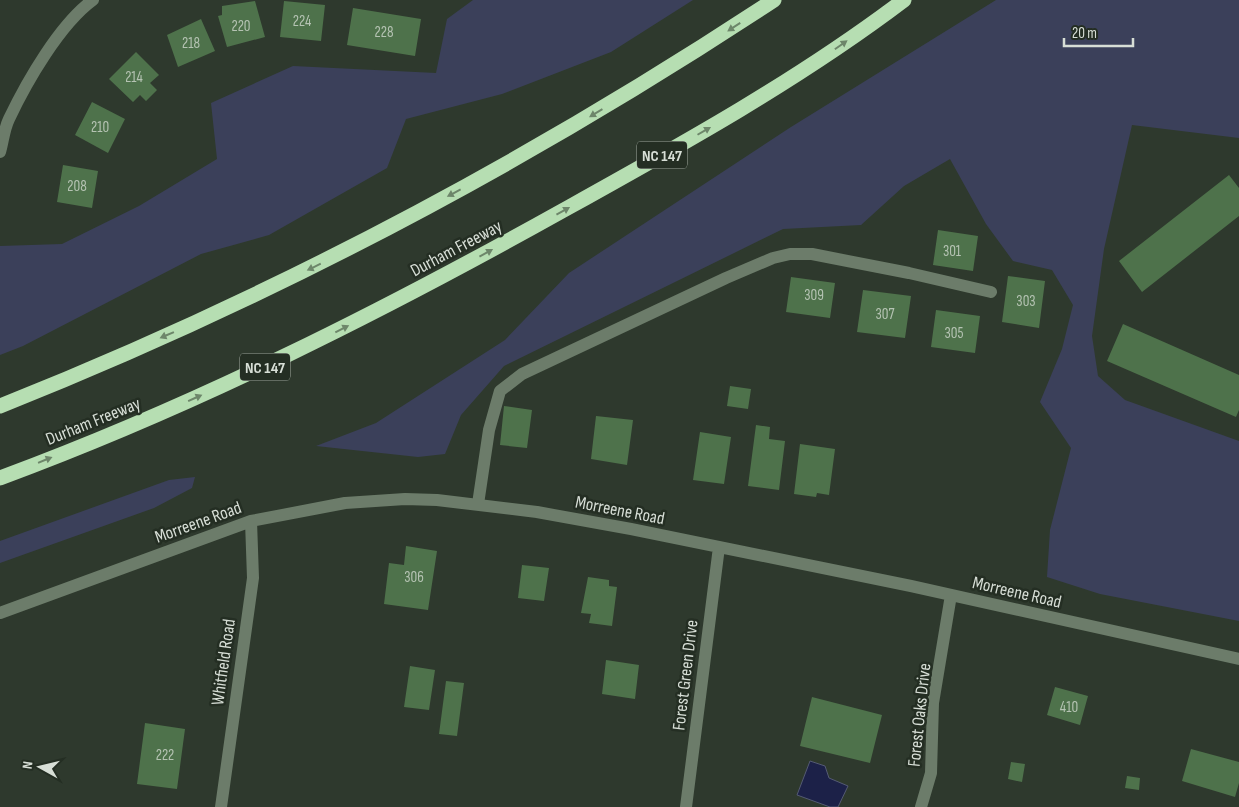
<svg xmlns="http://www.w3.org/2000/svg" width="1239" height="807" font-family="'Sofia Sans Condensed',sans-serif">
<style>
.green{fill:#3b405a}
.water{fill:#1c2148;stroke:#545a73}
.building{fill:#4e724b}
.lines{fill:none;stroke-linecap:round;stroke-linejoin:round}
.minor{stroke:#6c7c6a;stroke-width:12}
.highway{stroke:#b6deb2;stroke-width:15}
.oneway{fill:#6d866a}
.labels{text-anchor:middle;stroke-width:5;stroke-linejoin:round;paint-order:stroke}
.number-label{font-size:15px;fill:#b5c3b3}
.shield{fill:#242e23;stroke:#a1a9a0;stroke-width:1}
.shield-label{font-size:16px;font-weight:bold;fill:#d7ded6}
.street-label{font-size:18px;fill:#d7ded6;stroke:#242e23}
</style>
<rect width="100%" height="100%" fill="#2e392d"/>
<!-- green -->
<path class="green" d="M473 0H693L611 52 502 94 406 119 387 168 269 235 201 254 23 346 0 355V246L62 244 139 206 217 159 211 103 293 66 436 73 447 19Z
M996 0H1239V138L1132 125 1104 249 1092 336 1098 376 1125 400 1239 441V621L1100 594 1047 577 1050 530 1071 448 1040 402 1062 349 1073 305 1052 270 1013 261 986 224 950 159 904 186 861 225 783 229 504 366 461 415 445 454 418 457 316 446 376 423 505 340 569 273 791 127Z
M195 477 192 488 154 508 0 563V541L169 480Z"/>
<!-- water -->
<path class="water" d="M810 761 825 766 829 778 848 786 838 807H830L797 795Z"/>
<!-- building -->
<path class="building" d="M255 1 265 37 227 47 218 16 222 15V6Z
M284 1 325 5 321 41 280 37Z
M353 8 421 19 415 56 347 45Z
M201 19 215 51 178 67 167 35Z
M136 52 159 75 150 83 157 90 146 101 140 95 133 102 109 79Z
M92 102 125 119 108 153 75 135Z
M63 165 98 171 92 208 57 202Z
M1229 175 1239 188V216L1142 292 1119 261Z
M938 230 978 236 973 271 933 265Z
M1008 276 1045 281 1039 328 1002 322Z
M791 277 835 283 830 318 786 312Z
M863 290 911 296 905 338 857 332Z
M936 310 980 316 975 353 931 347Z
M1123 324 1239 375V410L1236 417 1107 361Z
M730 386 751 389 748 409 727 406Z
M504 406 532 410 527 448 500 445Z
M596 416 633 420 627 465 591 459Z
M756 425 770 427 769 439 785 441 779 490 748 486Z
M700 432 731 437 724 484 693 480Z
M800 444 835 449 829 495 817 493 816 497 794 494Z
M406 546 437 551 428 610 384 604 389 563 404 565Z
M522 565 549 568 544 601 518 598Z
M588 577 609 580V586L617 587 612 626 589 623 591 614 581 613Z
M606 660 639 665 635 699 602 694Z
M410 666 435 670 429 710 404 707Z
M446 681 464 683 457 736 439 734Z
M1055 687 1088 696 1080 725 1047 715Z
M812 697 882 715 870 763 800 746Z
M145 723 185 729 177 789 137 784Z
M1191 749 1239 762V783L1235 797 1182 781Z
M1011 762 1025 764 1022 782 1008 779Z
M1127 776 1140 778 1139 790 1125 788Z"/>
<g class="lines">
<!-- minor -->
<path class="minor" d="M0 152C3 142 4 129 9 119 27 81 60 24 93 0
M478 504 489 430 500 391 522 374 726 278 773 258 790 254H812L909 273 991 292
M0 613 251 521 345 503 405 499 437 500 537 512 631 529 911 586 1239 659
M221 807 253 578 251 521
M686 807 719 547
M921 807 931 773 933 703 951 595"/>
<!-- highway -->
<path class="highway" d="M0 406C272 298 530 161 774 0
M0 478C195 406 381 312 562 211 679 146 797 81 904 0"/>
</g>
<!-- one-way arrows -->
<defs><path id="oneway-solid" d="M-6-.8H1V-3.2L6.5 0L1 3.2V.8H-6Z" transform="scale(1.25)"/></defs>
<g class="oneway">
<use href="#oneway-solid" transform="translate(734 27) rotate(147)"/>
<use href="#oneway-solid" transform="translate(841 45) rotate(-35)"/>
<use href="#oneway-solid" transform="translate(596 113) rotate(149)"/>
<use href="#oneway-solid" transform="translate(704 131) rotate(-30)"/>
<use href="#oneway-solid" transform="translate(454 193) rotate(152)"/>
<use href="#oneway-solid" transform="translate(563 211) rotate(-29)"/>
<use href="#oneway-solid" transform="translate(486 253) rotate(-29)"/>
<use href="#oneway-solid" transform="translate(314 267) rotate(154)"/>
<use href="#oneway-solid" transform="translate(342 329) rotate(-27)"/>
<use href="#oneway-solid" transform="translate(167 335) rotate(157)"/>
<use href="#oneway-solid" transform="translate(195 398) rotate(-24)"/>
<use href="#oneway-solid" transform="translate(45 460) rotate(-22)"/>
</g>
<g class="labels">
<!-- number labels -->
<g class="number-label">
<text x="302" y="26">224</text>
<text x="241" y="31">220</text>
<text x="384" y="37">228</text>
<text x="191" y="48">218</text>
<text x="134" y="82">214</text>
<text x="100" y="132">210</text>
<text x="77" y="191">208</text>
<text x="952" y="256">301</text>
<text x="814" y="300">309</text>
<text x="1026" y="306">303</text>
<text x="885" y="319">307</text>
<text x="954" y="338">305</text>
<text x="414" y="582">306</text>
<text x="1069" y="712">410</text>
<text x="165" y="760">222</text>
</g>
<!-- shield labels -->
<g class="shield">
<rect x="637" y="141.5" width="50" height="27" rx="4"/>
<rect x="240" y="353.5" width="50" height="27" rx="4"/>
</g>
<g class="shield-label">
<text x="662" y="161">NC 147</text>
<text x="265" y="373">NC 147</text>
</g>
<!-- street labels -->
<g class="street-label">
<text transform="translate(456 248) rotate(-28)" y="6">Durham Freeway</text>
<text transform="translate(93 421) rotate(-22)" y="6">Durham Freeway</text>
<text transform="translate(620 510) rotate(11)" y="6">Morreene Road</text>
<text transform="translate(198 522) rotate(-20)" y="6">Morreene Road</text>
<text transform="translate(1017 592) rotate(13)" y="6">Morreene Road</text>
<text transform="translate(223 662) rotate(-82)" y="6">Whitfield Road</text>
<text transform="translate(685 675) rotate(-83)" y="6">Forest Green Drive</text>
<text transform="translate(919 715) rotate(-84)" y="6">Forest Oaks Drive</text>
</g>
</g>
<!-- north arrow -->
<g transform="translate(40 767) rotate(278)" stroke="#242e23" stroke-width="4" paint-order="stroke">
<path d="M0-4L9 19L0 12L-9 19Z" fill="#d7ded6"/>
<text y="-8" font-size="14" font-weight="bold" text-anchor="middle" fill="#d7ded6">N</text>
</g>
<!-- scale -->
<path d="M1064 38v8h69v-8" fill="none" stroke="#d7ded6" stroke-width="2.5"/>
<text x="1072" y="38" font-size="15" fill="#d7ded6" stroke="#242e23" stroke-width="4" paint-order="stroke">20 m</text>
</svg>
